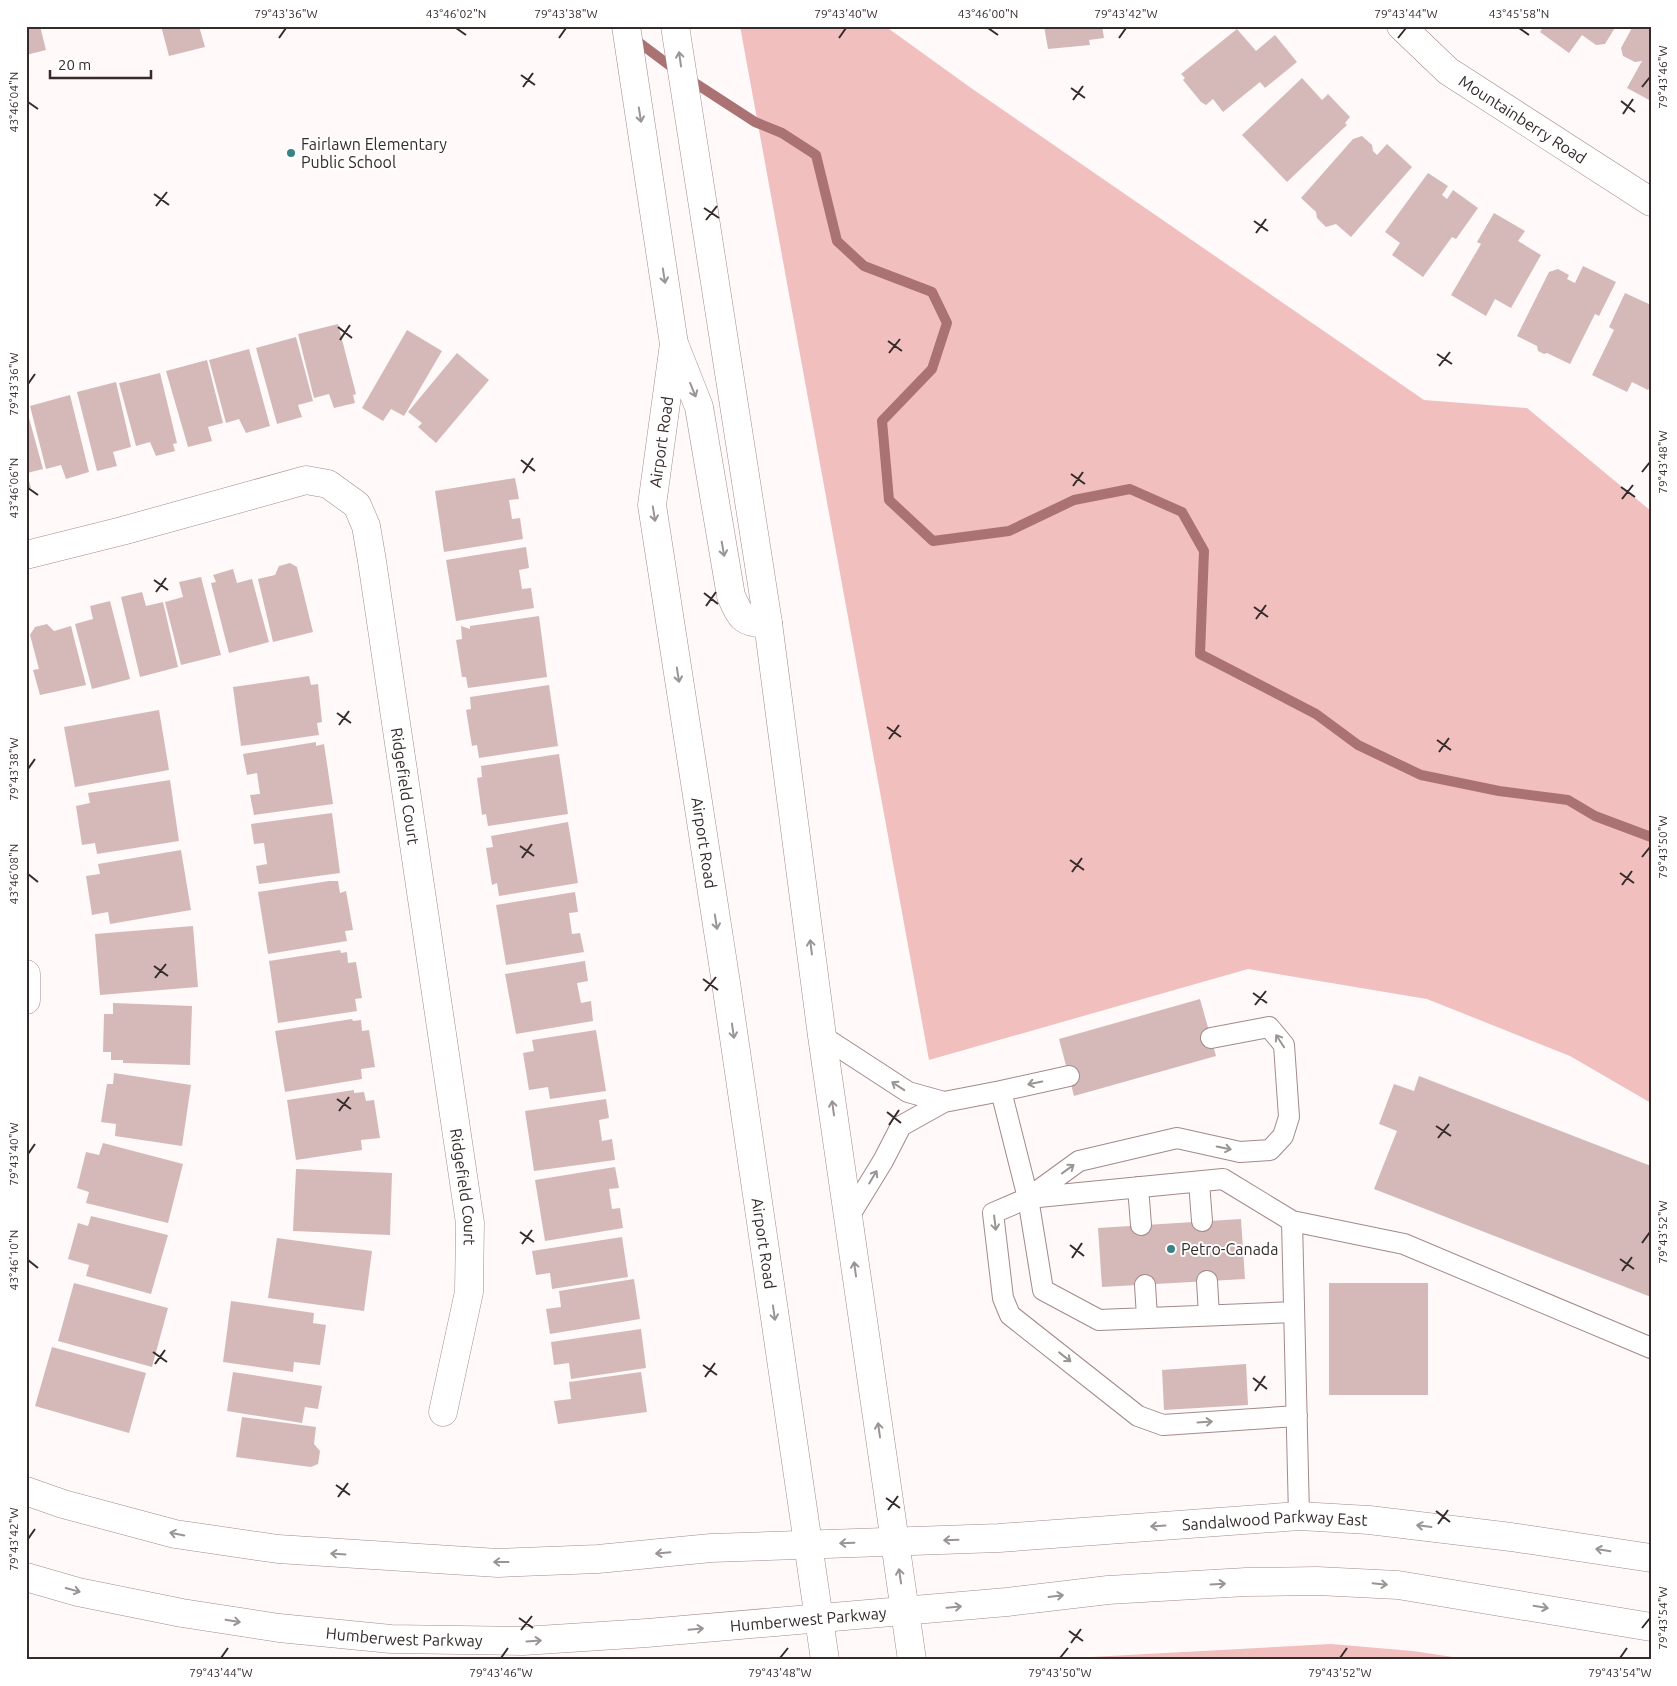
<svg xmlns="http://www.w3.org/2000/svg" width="1677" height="1686" font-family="Ubuntu,sans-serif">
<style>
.green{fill:#f2bfbf}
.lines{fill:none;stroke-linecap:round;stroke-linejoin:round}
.stream{stroke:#aa7273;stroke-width:10}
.building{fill:#d5b9b9}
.service-casing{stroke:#a38a89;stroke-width:22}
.minor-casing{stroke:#a38a89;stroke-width:29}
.secondary-casing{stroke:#a38a89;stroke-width:29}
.service{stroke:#fff;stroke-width:20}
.minor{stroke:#fff;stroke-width:28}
.secondary{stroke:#fff;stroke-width:28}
.oneway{stroke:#9a9595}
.ticks{fill:none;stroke:#362b2b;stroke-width:2}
.poi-dot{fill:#3a8285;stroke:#fff;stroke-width:2}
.labels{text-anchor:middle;stroke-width:4;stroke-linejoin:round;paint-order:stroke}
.street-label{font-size:16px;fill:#362b2b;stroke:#fff}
.poi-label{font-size:16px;fill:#362b2b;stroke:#fff;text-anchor:start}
.neatline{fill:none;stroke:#362b2b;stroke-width:2}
.ticks-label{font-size:12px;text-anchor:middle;fill:#362b2b}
</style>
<rect width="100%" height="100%" fill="#fff9f9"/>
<!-- green -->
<path class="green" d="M740 26H885L971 88 1424 400 1527 408 1651 511V1103L1570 1056 1427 999 1248 969 929 1060Z
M1331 1644 1413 1651 1473 1660H1035Z"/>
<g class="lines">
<!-- stream -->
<path class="stream" d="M633 38 681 74 755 122 782 133 816 155 837 241 864 266 932 292 947 323 932 369 882 421 889 500 933 541 1009 531 1074 500 1130 489 1182 512 1204 551 1200 654 1316 714 1358 745 1421 775 1499 791 1568 800 1595 816 1651 837"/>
</g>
<!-- building -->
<path class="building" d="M26 26H40L46 50 26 55Z
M161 26H199L205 47 169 56Z
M1044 26H1102L1104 38 1089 40 1090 45 1048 49Z
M1544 26H1616L1605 44 1596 45 1582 35 1569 53 1540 32Z
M1633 26H1651V101L1627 88 1642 61 1635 62 1623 56 1621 48Z
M1237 29 1256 51 1275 35 1297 62 1265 88 1260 82 1223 112 1213 99 1206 105 1201 102 1183 80 1185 78 1181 74Z
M1302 78 1322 100 1328 94 1350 117 1345 123 1347 125 1287 182 1242 135Z
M1362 136 1372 145 1373 151 1377 155 1387 144 1412 167 1351 237 1336 224 1326 227 1317 218 1316 212 1301 198 1353 139Z
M1428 173 1448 186 1442 195 1447 199 1453 190 1478 208 1456 239 1452 237 1423 277 1392 255 1400 243 1385 232Z
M1494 213 1525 231 1518 241 1541 255 1511 308 1495 299 1486 316 1451 295 1481 244 1477 242Z
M1583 266 1616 282 1599 316 1595 314 1570 364 1547 353 1544 354 1538 351 1537 346 1517 336 1549 272 1558 269 1569 275 1567 279 1575 283Z
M1625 293 1651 305V385L1648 390 1632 382 1627 392 1592 375 1614 330 1609 327Z
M338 324 356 394 353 395 355 403 334 408 329 394 314 398 298 334Z
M407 330 442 351 404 416 391 409 383 421 362 408Z
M296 337 313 401 298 405 302 417 277 424 256 348Z
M249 349 270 426 246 433 239 419 226 423 209 360Z
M457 353 489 380 436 443 418 427 422 423 408 412Z
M207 360 223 423 208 427 212 441 188 447 166 371Z
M160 373 177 443 173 444 175 451 156 456 150 442 136 446 119 383Z
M116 382 131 447 113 452 117 466 97 471 77 392Z
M70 395 89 472 66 479 61 465 46 469 30 406Z
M26 407 43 469 27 473 31 488 26 489Z
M515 478 519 499 509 500 512 519 520 518 523 539 444 552 435 491Z
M526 547 529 568 519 570 522 589 531 588 534 608 456 621 446 560Z
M290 563 297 567 313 632 273 642 258 579 275 575 279 566Z
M233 569 237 583 252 579 269 642 229 653 211 583 216 582 213 575Z
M201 577 221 655 181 665 165 602 183 597 179 582Z
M142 592 146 606 163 602 178 667 140 677 121 597Z
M110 601 130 679 92 689 75 624 93 619 90 606Z
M539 616 547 677 468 688 466 677H462L456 640 462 639 461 626 470 629V626Z
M47 624 54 631 71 626 86 685 40 695 33 670 39 669 30 635 35 627Z
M309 676 311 685 318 684 322 722 317 723 319 735 241 746 233 687Z
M549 685 558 746 479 758 477 745 472 746 466 710 471 709 470 697Z
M159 710 169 770 75 787 64 727Z
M316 742V746L324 744 333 804 254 815 250 795 260 794 257 773 247 775 243 754Z
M559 754 568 814 488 826 486 814 482 815 477 778 482 777 481 766Z
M170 780 179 841 97 854 95 843 82 845 76 806 90 803 88 793Z
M332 813 340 873 259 884 256 866 267 864 264 843 254 844 251 824Z
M568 822 578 883 499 896 497 883 492 885 486 848 493 847 491 836Z
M181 850 191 910 110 924 108 912 92 915 86 876 100 874 98 864Z
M329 881H338L340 893 346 891 353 930 345 931 347 941 268 954 258 892Z
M575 892 578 912 569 913 572 934 580 933 584 952 506 965 496 905Z
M193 926 198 987 100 995 95 934Z
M340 950 341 953 347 952 348 963 356 962 362 998 355 999 357 1011 278 1023 269 961Z
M585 961 588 981 577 983 581 1003 591 1001 593 1021 516 1034 505 974Z
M1200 999 1216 1056 1074 1096 1059 1039Z
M113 1003 192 1006 190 1065 123 1063V1060H111V1052H103L104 1014H113Z
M352 1019 353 1021 361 1020 362 1031 369 1030 375 1067 361 1069 362 1079 285 1092 275 1031Z
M596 1030 606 1091 550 1099 548 1087 529 1090 523 1053 534 1051 532 1040Z
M114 1073 191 1085 182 1146 115 1136 116 1124 101 1122 107 1084H113Z
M1419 1076 1651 1166V1297L1374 1189 1397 1131 1379 1124 1394 1084 1414 1091Z
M354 1090V1093L364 1092 366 1101 374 1100 380 1138 361 1140 362 1150 296 1160 287 1100Z
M606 1099 609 1118 599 1120 602 1141 612 1139 615 1160 534 1171 525 1111Z
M103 1143 183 1164 168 1223 86 1203 89 1192 77 1188 86 1152 99 1155Z
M615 1167 619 1188 609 1189 612 1209 620 1208 623 1228 545 1241 535 1180Z
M296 1169 392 1173 390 1235 293 1231Z
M91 1216 168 1235 151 1294 86 1276 89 1265 68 1259 78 1223 88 1226Z
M1241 1219 1245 1279 1102 1287 1098 1228Z
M622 1237 628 1277 552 1289 550 1273 536 1275 532 1251Z
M277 1238 372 1251 364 1311 268 1298Z
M634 1279 640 1319 550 1334 546 1309 561 1307 559 1291Z
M74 1283 168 1308 152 1367 58 1341Z
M1329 1283H1428V1395H1329Z
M231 1301 314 1313 313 1323 326 1325 320 1365 294 1362 293 1372 223 1362Z
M641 1329 646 1368 571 1379 569 1363 554 1365 551 1342Z
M52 1347 146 1373 129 1433 35 1406Z
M1246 1364 1248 1405 1164 1410 1162 1370Z
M233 1372 322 1386 318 1409 305 1407 302 1423 227 1411Z
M641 1372 647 1412 558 1424 554 1401 571 1399 569 1382Z
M242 1417 316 1427 314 1444 320 1451 318 1464 311 1467 236 1457Z"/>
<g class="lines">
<defs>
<path id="service" d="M822 1036 908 1092 944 1102
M1211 1038 1269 1027 1284 1045 1289 1117 1283 1136 1270 1150 1240 1152 1177 1138 1079 1161 1028 1198 993 1213 1003 1298 1010 1315 1138 1416 1163 1425 1297 1416
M1001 1091 1069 1076
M1199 1182 1202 1221
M1138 1187 1141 1225
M1028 1198 1043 1290 1099 1320 1294 1312
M848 1218 883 1161 901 1126 944 1102 1001 1091 1028 1198 1223 1179 1292 1221 1299 1516
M1292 1221 1404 1244 1651 1348
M1207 1281 1209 1315
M1145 1285 1147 1317"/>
<g id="minor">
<path id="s1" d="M1401 26 1448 71 1651 202"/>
<path id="s2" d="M26 555 122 531 306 480 328 484 357 505 366 526 372 561 470 1223 469 1292 443 1412"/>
<path d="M26 974V1000"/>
</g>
<g id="secondary">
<path id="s3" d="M626 26 674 344 652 505 726 983 825 1660"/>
<path d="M675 26 768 623 822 1036 912 1660"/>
<path d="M675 346 699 407 731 596C741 618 743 624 768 623"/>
<path id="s4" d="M26 1491 63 1504 175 1534 278 1549 498 1563 598 1559 711 1548 999 1538 1299 1516 1369 1520 1511 1537 1651 1558"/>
<path id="s5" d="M26 1577 78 1592 182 1613 279 1628 391 1639 523 1641 647 1633 1007 1602 1108 1590 1246 1582 1317 1581 1398 1585 1651 1627"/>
</g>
</defs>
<!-- service casing -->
<use href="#service" class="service-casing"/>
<!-- minor casing -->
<use href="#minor" class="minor-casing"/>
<!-- secondary casing -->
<use href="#secondary" class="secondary-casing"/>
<!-- service -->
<use href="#service" class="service"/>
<!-- minor -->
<use href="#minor" class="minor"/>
<!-- secondary -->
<use href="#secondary" class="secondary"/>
</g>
<!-- one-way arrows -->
<defs><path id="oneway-shaft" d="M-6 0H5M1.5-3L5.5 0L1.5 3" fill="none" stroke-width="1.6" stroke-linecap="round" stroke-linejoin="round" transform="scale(1.25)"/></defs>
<g class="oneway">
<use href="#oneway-shaft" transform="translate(680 59) rotate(-98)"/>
<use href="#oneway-shaft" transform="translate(640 115) rotate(81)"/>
<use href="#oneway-shaft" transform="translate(664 276) rotate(81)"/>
<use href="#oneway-shaft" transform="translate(693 390) rotate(68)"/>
<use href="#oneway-shaft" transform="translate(654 514) rotate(81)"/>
<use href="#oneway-shaft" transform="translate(723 549) rotate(80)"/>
<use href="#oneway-shaft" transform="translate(678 675) rotate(81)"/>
<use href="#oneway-shaft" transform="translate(716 922) rotate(81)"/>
<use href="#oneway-shaft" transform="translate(811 947) rotate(-97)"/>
<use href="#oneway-shaft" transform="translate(733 1031) rotate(82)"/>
<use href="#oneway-shaft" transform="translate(1280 1041) rotate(-123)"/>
<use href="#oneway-shaft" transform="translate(1035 1083) rotate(168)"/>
<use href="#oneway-shaft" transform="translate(898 1086) rotate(-147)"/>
<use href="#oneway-shaft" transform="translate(833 1108) rotate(-98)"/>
<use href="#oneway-shaft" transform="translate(1224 1148) rotate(12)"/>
<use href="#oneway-shaft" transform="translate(1068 1169) rotate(-36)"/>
<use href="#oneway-shaft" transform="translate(873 1177) rotate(-59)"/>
<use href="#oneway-shaft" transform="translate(995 1223) rotate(83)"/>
<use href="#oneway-shaft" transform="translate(855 1269) rotate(-98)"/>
<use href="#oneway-shaft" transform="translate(774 1313) rotate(82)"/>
<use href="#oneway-shaft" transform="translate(1065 1357) rotate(38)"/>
<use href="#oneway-shaft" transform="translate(1205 1422) rotate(-4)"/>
<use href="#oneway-shaft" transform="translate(879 1430) rotate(-98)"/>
<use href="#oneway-shaft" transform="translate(1158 1526) rotate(176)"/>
<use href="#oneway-shaft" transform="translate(1424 1526) rotate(-173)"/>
<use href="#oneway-shaft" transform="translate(177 1534) rotate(-169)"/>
<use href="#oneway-shaft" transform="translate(951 1540) rotate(178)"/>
<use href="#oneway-shaft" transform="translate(847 1543) rotate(178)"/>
<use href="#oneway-shaft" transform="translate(1603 1550) rotate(-171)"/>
<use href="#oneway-shaft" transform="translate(663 1553) rotate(175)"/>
<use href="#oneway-shaft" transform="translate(338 1554) rotate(-176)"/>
<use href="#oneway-shaft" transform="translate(501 1562) rotate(180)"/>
<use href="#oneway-shaft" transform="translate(900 1576) rotate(-98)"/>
<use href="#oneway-shaft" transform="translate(1218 1584) rotate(-3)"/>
<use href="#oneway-shaft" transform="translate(1380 1584) rotate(6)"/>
<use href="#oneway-shaft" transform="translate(73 1590) rotate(15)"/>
<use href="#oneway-shaft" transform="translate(1056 1596) rotate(-7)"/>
<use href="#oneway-shaft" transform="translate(954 1607) rotate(-5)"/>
<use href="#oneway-shaft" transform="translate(1541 1607) rotate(9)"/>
<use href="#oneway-shaft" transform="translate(233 1621) rotate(9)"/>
<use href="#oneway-shaft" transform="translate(696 1629) rotate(-5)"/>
<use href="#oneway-shaft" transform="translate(534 1641) rotate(-4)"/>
</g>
<!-- ticks -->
<path class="ticks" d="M456 28 466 35M988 28 998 35M1519 28 1529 35M279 38 286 28M559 38 566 28M839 38 846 28M1119 38 1126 28M1398 38 1406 28M521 75 535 85M523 87 533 73M1642 87 1650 77M1071 88 1085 98M1073 100 1083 86M1621 101 1635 112M28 102 38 109M1623 114 1633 99M154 194 169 205M156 206 167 192M704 208 719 218M706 220 717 206M1254 221 1268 231M1256 233 1266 219M338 327 352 338M340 340 350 325M888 341 902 351M889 353 900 339M1437 354 1452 364M1439 366 1450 352M28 384 35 374M521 460 535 471M1642 472 1650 462M523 473 533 458M1071 474 1085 484M1073 486 1083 472M1621 487 1635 497M28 488 38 495M1622 499 1633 485M154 580 168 590M156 592 166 578M704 593 718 604M706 606 716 592M1254 607 1268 617M1256 619 1266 605M337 713 351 723M339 725 349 711M887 727 901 737M889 739 899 725M1437 740 1451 750M1439 752 1449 738M28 769 35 759M520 846 534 856M1642 857 1650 847M522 858 532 844M1070 860 1084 870M1072 872 1082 858M1620 873 1634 883M28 874 38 882M1622 885 1632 871M154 966 168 976M155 978 166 964M703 979 718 990M705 991 716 977M1253 993 1267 1003M1255 1005 1266 991M337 1099 351 1109M339 1111 349 1097M887 1112 901 1123M889 1125 899 1110M1436 1126 1451 1136M1438 1138 1449 1124M28 1154 35 1144M520 1232 534 1242M1642 1243 1650 1232M522 1244 532 1230M1070 1245 1084 1256M1072 1258 1082 1243M1620 1259 1634 1269M28 1260 38 1268M1622 1271 1632 1257M153 1352 167 1362M155 1364 165 1350M703 1365 717 1375M705 1377 715 1363M1253 1378 1267 1389M1255 1391 1265 1376M336 1485 350 1495M338 1497 348 1483M886 1498 900 1508M888 1510 898 1496M1436 1511 1450 1522M1438 1524 1448 1510M28 1539 35 1529M519 1618 533 1628M1642 1628 1650 1618M521 1630 532 1616M1069 1631 1083 1641M1071 1643 1081 1629M221 1658 228 1648M501 1658 508 1648M780 1658 788 1648M1060 1658 1068 1648M1340 1658 1347 1648M1620 1658 1627 1648"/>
<!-- markers -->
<g class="poi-dot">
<circle cx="291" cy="153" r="5"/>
<circle cx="1171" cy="1249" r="5"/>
</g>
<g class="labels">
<!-- street labels -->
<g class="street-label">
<text dy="6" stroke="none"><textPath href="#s1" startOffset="154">Mountainberry Road</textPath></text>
<text transform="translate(661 442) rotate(-82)" y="6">Airport Road</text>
<text dy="6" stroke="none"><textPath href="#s2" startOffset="634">Ridgefield Court</textPath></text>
<text dy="6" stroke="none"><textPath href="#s3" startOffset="826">Airport Road</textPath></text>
<text dy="6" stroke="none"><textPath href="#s2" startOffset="1039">Ridgefield Court</textPath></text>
<text dy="6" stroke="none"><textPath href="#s3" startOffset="1231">Airport Road</textPath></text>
<text dy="6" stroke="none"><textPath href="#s4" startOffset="1258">Sandalwood Parkway East</textPath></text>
<text dy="6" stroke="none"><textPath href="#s5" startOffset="789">Humberwest Parkway</textPath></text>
<text dy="6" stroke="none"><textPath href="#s5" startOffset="384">Humberwest Parkway</textPath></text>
</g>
<!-- poi labels -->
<g class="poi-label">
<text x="301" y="150">Fairlawn Elementary<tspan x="301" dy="18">Public School</tspan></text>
<text x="1181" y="1255">Petro-Canada</text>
</g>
</g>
<!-- border -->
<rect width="1677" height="1686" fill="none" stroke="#ffffff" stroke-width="55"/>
<!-- scale -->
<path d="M50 70v8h101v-8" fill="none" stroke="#362b2b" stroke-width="2.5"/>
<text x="58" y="70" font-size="15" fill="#362b2b" stroke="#ffffff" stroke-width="4" paint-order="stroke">20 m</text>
<rect x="28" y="28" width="1622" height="1630" class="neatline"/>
<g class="ticks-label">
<text x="286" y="18">79°43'36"W</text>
<text x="456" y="18">43°46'02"N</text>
<text x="566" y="18">79°43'38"W</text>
<text x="846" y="18">79°43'40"W</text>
<text x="988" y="18">43°46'00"N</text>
<text x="1126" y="18">79°43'42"W</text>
<text x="1406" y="18">79°43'44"W</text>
<text x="1519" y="18">43°45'58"N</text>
<text transform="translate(1663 77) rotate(-90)" y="4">79°43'46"W</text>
<text transform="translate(14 102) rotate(-90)" y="4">43°46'04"N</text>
<text transform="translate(14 384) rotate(-90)" y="4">79°43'36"W</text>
<text transform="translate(1663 462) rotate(-90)" y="4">79°43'48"W</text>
<text transform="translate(14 488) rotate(-90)" y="4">43°46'06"N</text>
<text transform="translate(14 769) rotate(-90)" y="4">79°43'38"W</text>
<text transform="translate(1663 847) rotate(-90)" y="4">79°43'50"W</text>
<text transform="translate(14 874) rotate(-90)" y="4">43°46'08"N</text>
<text transform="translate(14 1154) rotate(-90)" y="4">79°43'40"W</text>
<text transform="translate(1663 1232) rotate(-90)" y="4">79°43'52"W</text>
<text transform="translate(14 1260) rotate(-90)" y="4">43°46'10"N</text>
<text transform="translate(14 1539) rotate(-90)" y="4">79°43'42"W</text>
<text transform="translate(1663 1618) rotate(-90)" y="4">79°43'54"W</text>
<text x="221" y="1677">79°43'44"W</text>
<text x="501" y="1677">79°43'46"W</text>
<text x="780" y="1677">79°43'48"W</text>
<text x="1060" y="1677">79°43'50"W</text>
<text x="1340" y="1677">79°43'52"W</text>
<text x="1620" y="1677">79°43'54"W</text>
</g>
</svg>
